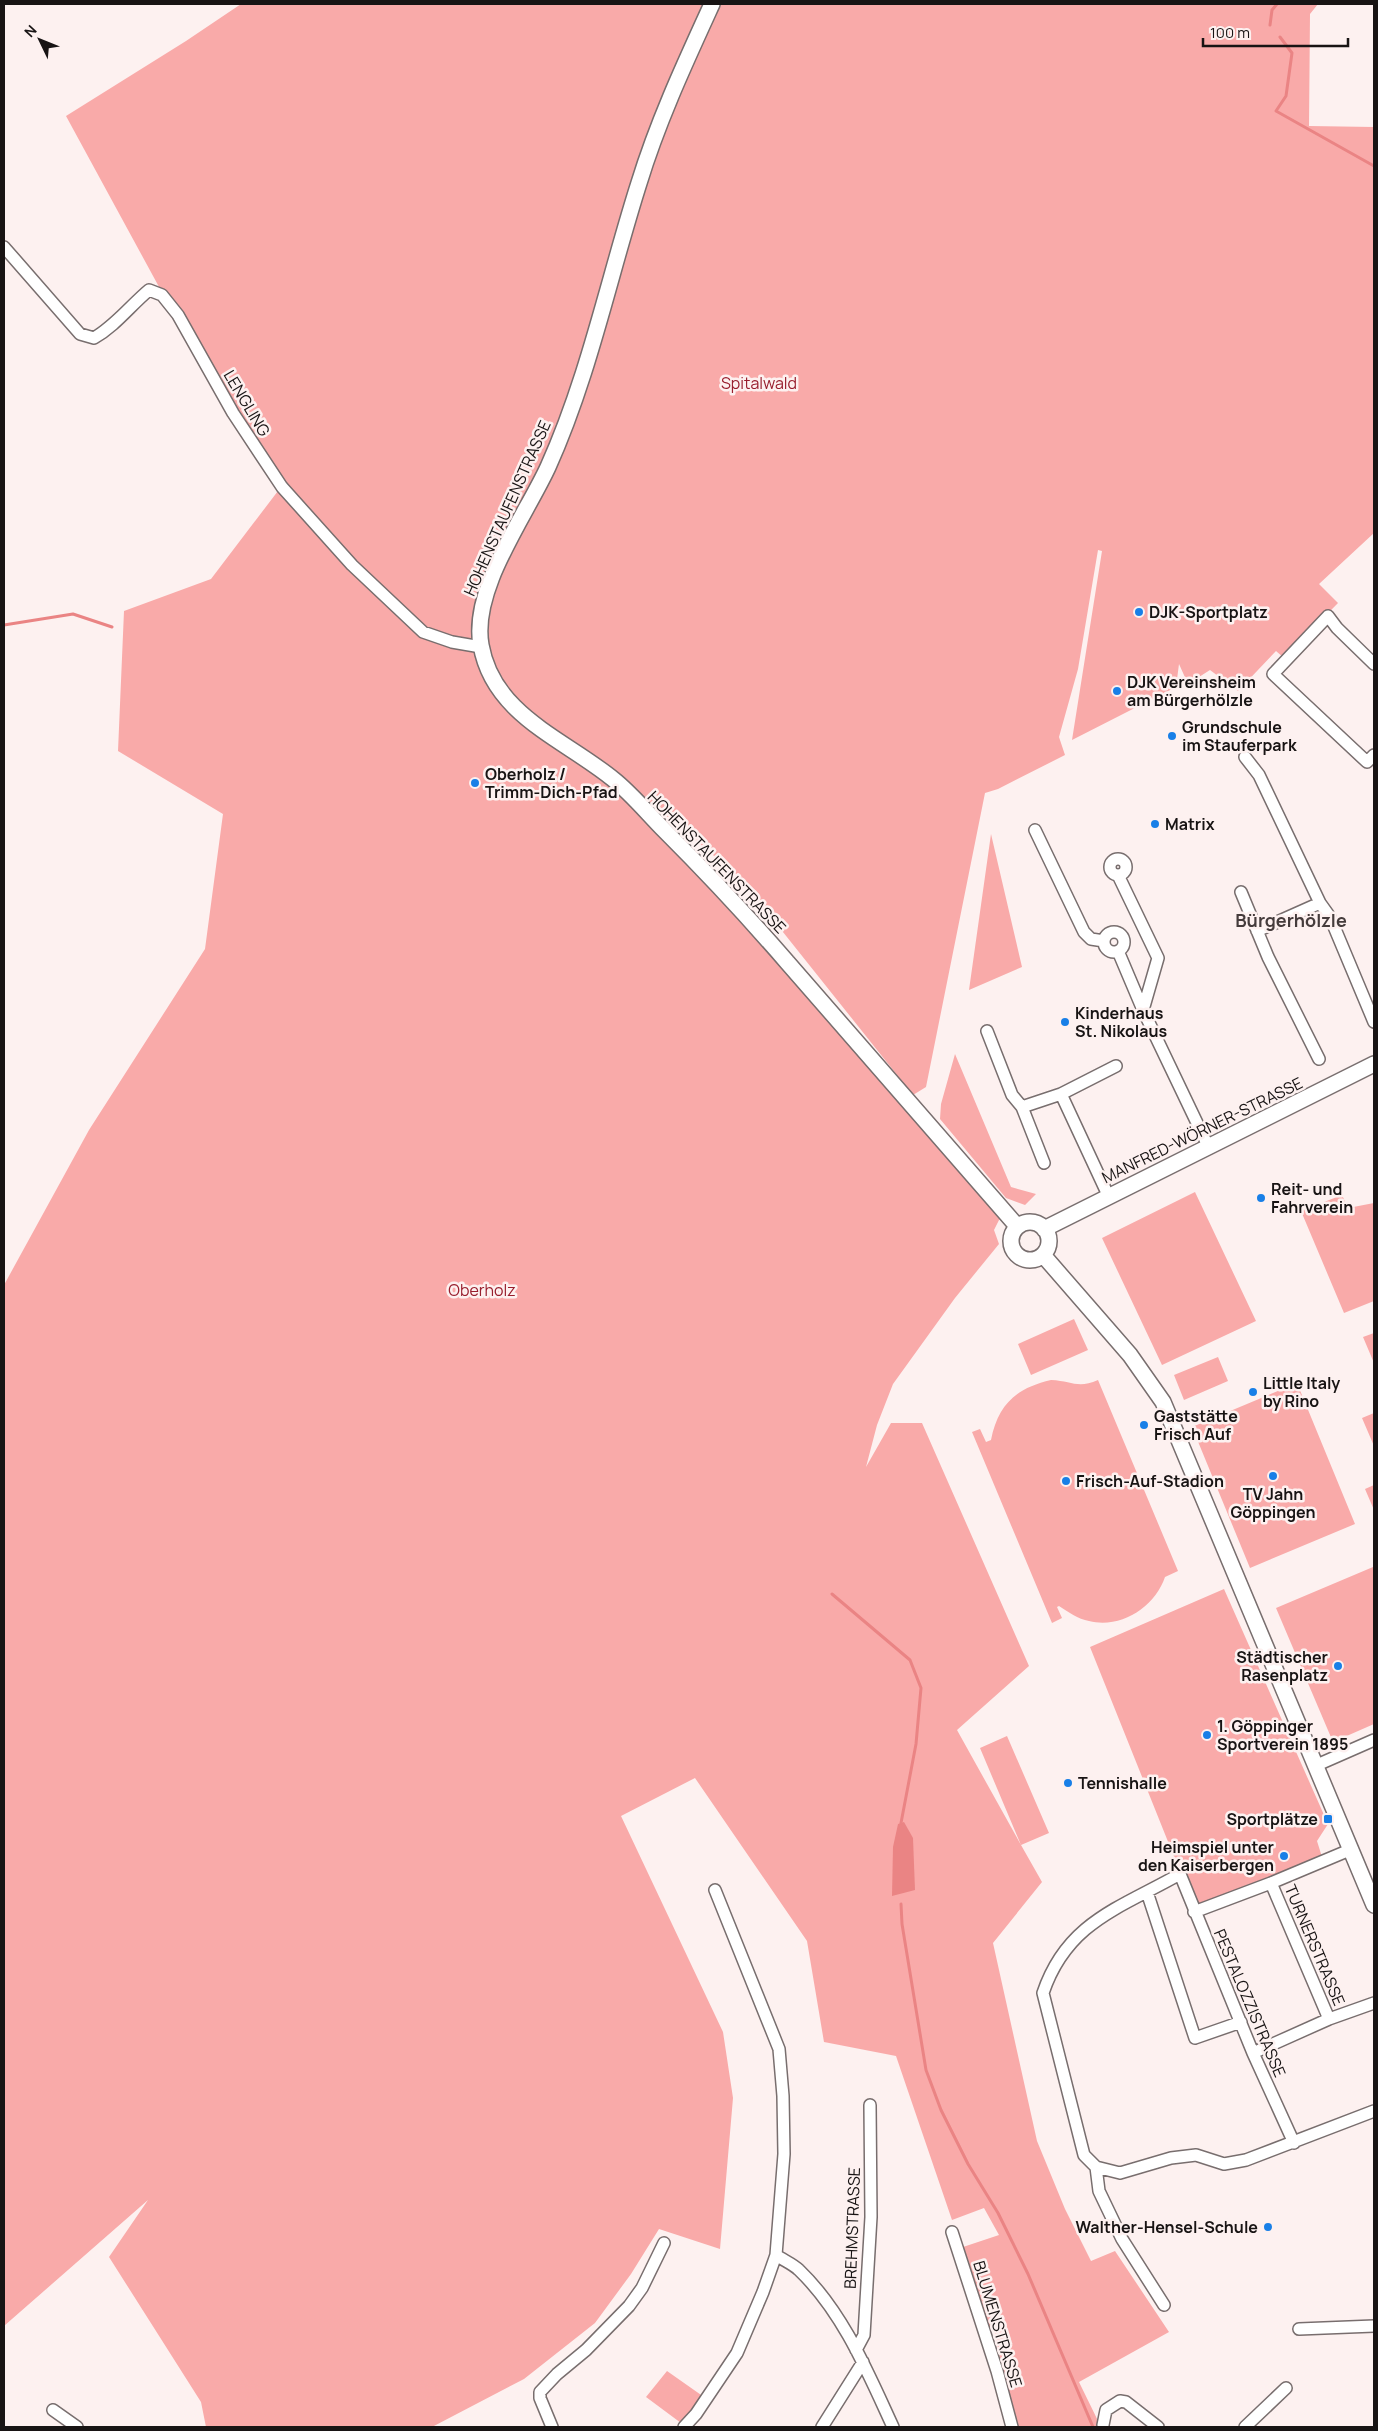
<svg xmlns="http://www.w3.org/2000/svg" width="1378" height="2431" font-family="Manrope,sans-serif">
<style>
.green{fill:#f9aaa9}
.water{fill:#ea8484}
.lines{fill:none;stroke-linecap:round;stroke-linejoin:round}
.stream{stroke:#ea8484;stroke-width:3}
.street-casing{stroke:#786e6e;stroke-width:14}
.secondary-casing{stroke:#786e6e;stroke-width:18}
.street{stroke:#fff;stroke-width:11}
.secondary{stroke:#fff;stroke-width:15}
.poi-dot{fill:#187fe7;stroke:#fdf1f0;stroke-width:2}
.labels{text-anchor:middle;stroke-width:5;stroke-linejoin:round;paint-order:stroke}
.park-label{font-size:16px;fill:#981e2d;stroke:#fdf1f0}
.street-label{font-size:16px;fill:#181414;stroke:#fdf1f0}
.poi-label{font-size:16px;font-weight:bold;fill:#181414;stroke:#fdf1f0;text-anchor:start}
.neighbourhood-label{font-size:18px;font-weight:bold;fill:#453c3c;stroke:#fdf1f0}
</style>
<rect width="100%" height="100%" fill="#fdf1f0"/>
<!-- green -->
<path class="green" d="M241 4H1318L1310 14 1309 126 1374 127V533L1319 584 1338 603 1284 658 1276 651 1238 691 1210 670 1188 684 1179 664 1176 687 1072 740 1102 551 1098 550 1078 669 1059 737 1065 755 998 789 985 793 926 1087 913 1095 739 877 617 774 525 713 511 698 496 672 486 646H470L475 647 484 675 500 699 519 721 622 792 731 904 1000 1218 994 1230 999 1244 955 1298 893 1384 877 1425 866 1467 891 1423H922L1029 1666 957 1730 1021 1845 980 1748 1007 1736 1049 1833 1021 1845 1042 1882 993 1943 1037 2141 1065 2209 1091 2261 1115 2251 1169 2332 1079 2382 1101 2427H1017L998 2363H1001L994 2329 987 2331 960 2248 999 2235 984 2208 952 2220 896 2056 824 2042 807 1941 695 1778 621 1816 723 2032 733 2098 720 2249 659 2229 631 2274 595 2323 524 2379 432 2427H206L201 2402 109 2257 148 2200 4 2326V1285L89 1130 205 949 223 814 118 751 124 611 211 579 281 487 226 410 66 116 186 41Z
M991 834 1022 967 969 990Z
M955 1054 1011 1187 1036 1194 1025 1205 1006 1198 940 1119 941 1104Z
M1195 1192 1256 1321 1162 1365 1102 1238Z
M1342 1195 1348 1208 1374 1203V1301L1344 1313 1301 1211Z
M1074 1319 1088 1350 1031 1375 1018 1344Z
M1374 1333V1363L1363 1337Z
M1218 1357 1228 1381 1184 1400 1174 1375Z
M1051 1380C1072 1381 1078 1389 1098 1380L1178 1571 1165 1577C1155 1607 1121 1629 1089 1621 1078 1619 1068 1612 1059 1606L1057 1607 1062 1618 1052 1623 972 1432 980 1429 986 1442 991 1440C998 1405 1016 1388 1051 1380Z
M1297 1383 1355 1524 1250 1568 1192 1427Z
M1374 1413V1446L1362 1418Z
M1374 1485V1510L1365 1489Z
M1373 1567 1374 1724 1333 1742 1276 1608Z
M1224 1589 1328 1824 1317 1841 1322 1857 1195 1909 1090 1647Z
M667 2371 704 2397 681 2423 646 2397Z"/>
<!-- water -->
<path class="water" d="M904 1822 913 1838 915 1890 892 1896 893 1847 898 1824Z"/>
<g class="lines">
<!-- stream -->
<path class="stream" d="M1270 25 1272 10 1277 4
M1280 37 1292 53 1286 96 1276 111 1374 166
M4 625 73 614 112 627
M832 1594 910 1660 921 1688 916 1744 901 1823
M901 1904 902 1924 926 2070 941 2110 968 2164 998 2213 1028 2274 1093 2427"/>
<defs>
<path id="street" d="M4 247 80 334 94 338C115 326 130 306 149 290L162 295 178 315 233 413 282 487 352 565 423 632 452 642 481 647
M1374 664 1337 628 1328 616 1273 674 1367 762 1374 755
M1245 757 1259 775 1320 903 1330 917 1374 1022
M1035 830 1084 932 1091 939 1104 941
M1110 867a8 8 0 1 1 16 0a8 8 0 1 1-16 0Z
M1118 875 1158 958 1143 1010
M1241 892 1268 957 1319 1059
M1257 931 1320 903
M1104 942a10 10 0 1 1 20 0a10 10 0 1 1-20 0Z
M1118 951 1143 1010 1209 1148
M987 1031 1012 1095 1022 1107 1044 1163
M1061 1094 1116 1066
M1022 1107 1061 1094 1108 1195
M1317 1765 1374 1740
M1271 1883 1329 2019
M1147 1892 1195 2038 1241 2022
M1194 1912 1271 1883 1352 1849
M1253 2053 1329 2019 1374 2003
M1096 2167 1120 2173 1171 2158 1196 2155 1224 2164 1246 2160 1374 2111
M952 2232 997 2371 1012 2427
M776 2255C783 2260 793 2264 799 2270 843 2312 868 2373 893 2427
M1164 2305 1122 2239 1099 2191 1096 2167 1084 2155 1043 1993C1067 1922 1120 1908 1180 1874L1253 2053 1294 2143
M1299 2329 1374 2326
M856 2350 864 2335 871 2217 870 2105
M53 2410 77 2427
M1103 2425 1106 2410 1120 2401 1126 2402 1158 2427
M552 2427 540 2398V2392L557 2374 586 2350 629 2306 642 2288 664 2243
M684 2427 696 2414 737 2353 763 2292 776 2255 784 2154 783 2096 779 2049 715 1890
M822 2427 863 2362
M1245 2427 1286 2388"/>
<path id="secondary" d="M712 4C685 63 658 121 639 183 609 277 589 376 548 467 525 517 471 589 481 645 493 715 564 739 613 779 632 794 648 814 665 831 708 874 748 917 787 962 864 1050 941 1138 1017 1226
M1011 1241a19 19 0 1 1 38 0a19 19 0 1 1-38 0Z
M1044 1229 1374 1064
M1043 1255 1130 1355 1163 1402 1374 1905"/>
</defs>
<!-- street casing -->
<use href="#street" class="street-casing"/>
<!-- secondary casing -->
<use href="#secondary" class="secondary-casing"/>
<!-- street -->
<use href="#street" class="street"/>
<!-- secondary -->
<use href="#secondary" class="secondary"/>
</g>
<!-- markers -->
<g class="poi-dot">
<circle cx="1139" cy="612" r="5"/>
<circle cx="1117" cy="691" r="5"/>
<circle cx="1172" cy="736" r="5"/>
<circle cx="475" cy="783" r="5"/>
<circle cx="1155" cy="824" r="5"/>
<circle cx="1065" cy="1022" r="5"/>
<circle cx="1261" cy="1198" r="5"/>
<circle cx="1253" cy="1392" r="5"/>
<circle cx="1144" cy="1425" r="5"/>
<circle cx="1273" cy="1476" r="5"/>
<circle cx="1066" cy="1481" r="5"/>
<circle cx="1338" cy="1666" r="5"/>
<circle cx="1207" cy="1735" r="5"/>
<circle cx="1068" cy="1783" r="5"/>
<rect x="1323" y="1814" width="10" height="10" rx="2.5"/>
<circle cx="1284" cy="1856" r="5"/>
<circle cx="1268" cy="2227" r="5"/>
</g>
<g class="labels">
<!-- park labels -->
<g class="park-label">
<text x="759" y="389">Spitalwald</text>
<text x="482" y="1296">Oberholz</text>
</g>
<!-- street labels -->
<g class="street-label">
<text transform="translate(247 403) rotate(59)" y="6">LENGLING</text>
<text transform="translate(507 508) rotate(-66)" y="6">HOHENSTAUFENSTRASSE</text>
<text transform="translate(717 862) rotate(46)" y="6">HOHENSTAUFENSTRASSE</text>
<text transform="translate(1202 1130) rotate(-26)" y="6">MANFRED-WÖRNER-STRASSE</text>
<text transform="translate(1315 1945) rotate(67)" y="6">TURNERSTRASSE</text>
<text transform="translate(1250 2003) rotate(67)" y="6">PESTALOZZISTRASSE</text>
<text transform="translate(852 2228) rotate(-88)" y="6">BREHMSTRASSE</text>
<text transform="translate(998 2324) rotate(73)" y="6">BLUMENSTRASSE</text>
</g>
<!-- poi labels -->
<g class="poi-label">
<text x="1149" y="618">DJK-Sportplatz</text>
<text x="1127" y="688">DJK Vereinsheim<tspan x="1127" dy="18">am Bürgerhölzle</tspan></text>
<text x="1182" y="733">Grundschule<tspan x="1182" dy="18">im Stauferpark</tspan></text>
<text x="485" y="780">Oberholz /<tspan x="485" dy="18">Trimm-Dich-Pfad</tspan></text>
<text x="1165" y="830">Matrix</text>
<text x="1075" y="1019">Kinderhaus<tspan x="1075" dy="18">St. Nikolaus</tspan></text>
<text x="1271" y="1195">Reit- und<tspan x="1271" dy="18">Fahrverein</tspan></text>
<text x="1263" y="1389">Little Italy<tspan x="1263" dy="18">by Rino</tspan></text>
<text x="1154" y="1422">Gaststätte<tspan x="1154" dy="18">Frisch Auf</tspan></text>
<text x="1076" y="1487">Frisch-Auf-Stadion</text>
<text x="1273" y="1500" text-anchor="middle">TV Jahn<tspan x="1273" dy="18">Göppingen</tspan></text>
<text x="1328" y="1663" text-anchor="end">Städtischer<tspan x="1328" dy="18">Rasenplatz</tspan></text>
<text x="1217" y="1732">1. Göppinger<tspan x="1217" dy="18">Sportverein 1895</tspan></text>
<text x="1078" y="1789">Tennishalle</text>
<text x="1318" y="1825" text-anchor="end">Sportplätze</text>
<text x="1274" y="1853" text-anchor="end">Heimspiel unter<tspan x="1274" dy="18">den Kaiserbergen</tspan></text>
<text x="1258" y="2233" text-anchor="end">Walther-Hensel-Schule</text>
</g>
<!-- neighbourhood labels -->
<g class="neighbourhood-label">
<text x="1291" y="927">Bürgerhölzle</text>
</g>
</g>
<!-- border -->
<rect width="1378" height="2431" fill="none" stroke="#181414" stroke-width="10"/>
<!-- north arrow -->
<g transform="translate(40 40) rotate(313)" stroke="#fdf1f0" stroke-width="4" paint-order="stroke">
<path d="M0-4L9 19L0 12L-9 19Z" fill="#181414"/>
<text y="-8" font-size="14" font-weight="bold" text-anchor="middle" fill="#181414">N</text>
</g>
<!-- scale -->
<path d="M1203 38v8h145v-8" fill="none" stroke="#181414" stroke-width="2.5"/>
<text x="1210" y="38" font-size="15" fill="#181414" stroke="#fdf1f0" stroke-width="4" paint-order="stroke">100 m</text>
</svg>
